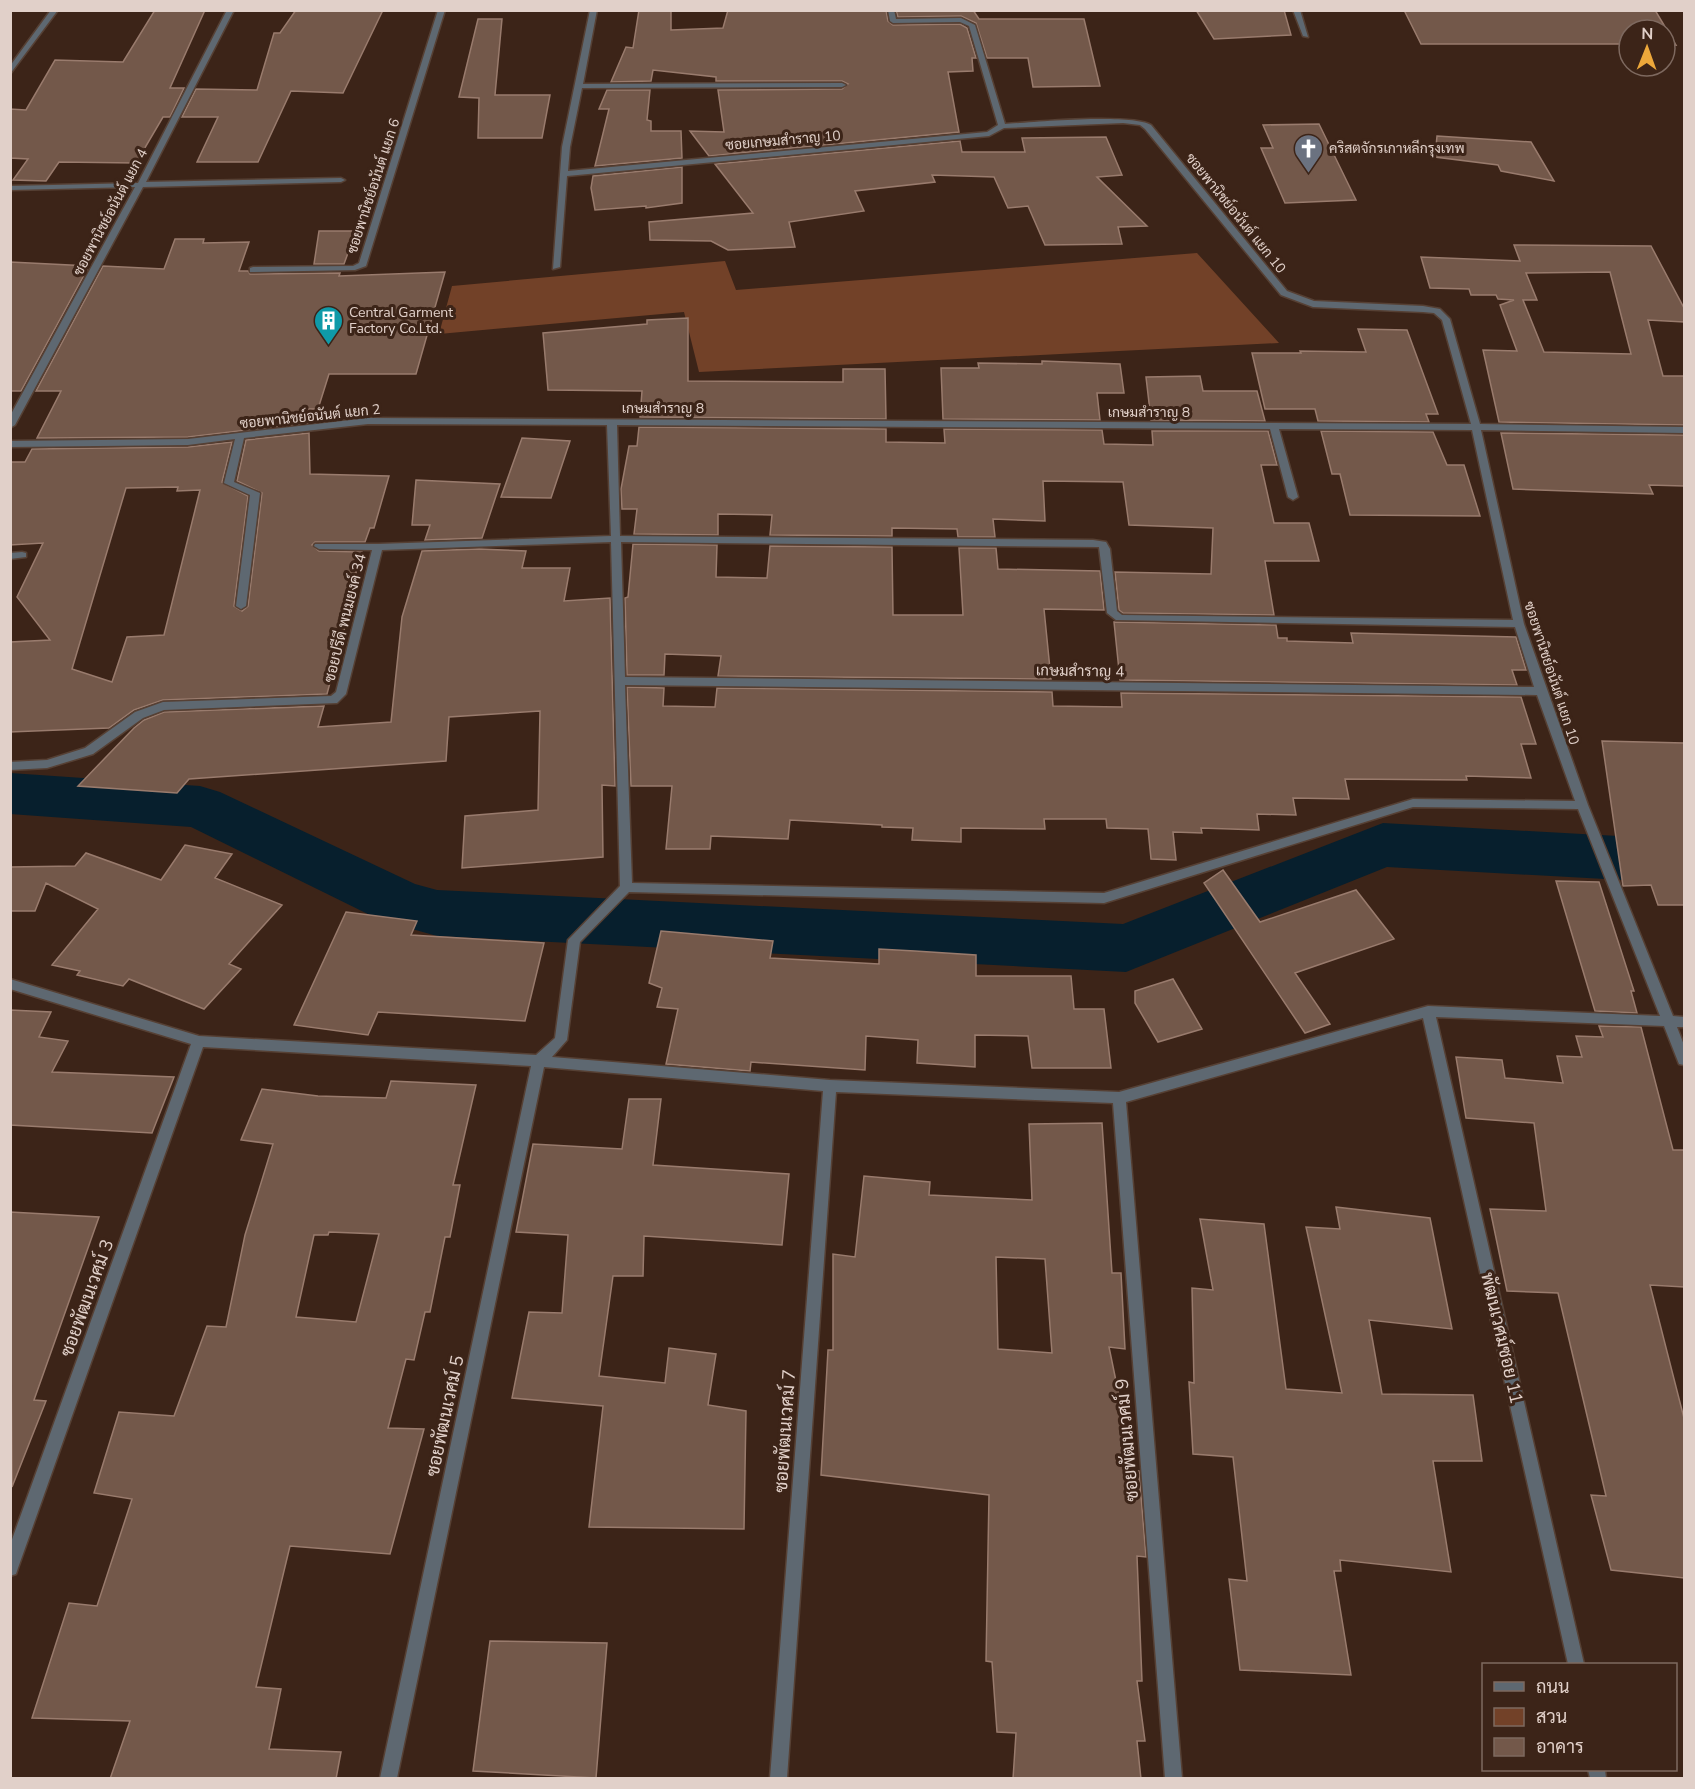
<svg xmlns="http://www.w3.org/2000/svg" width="1695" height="1789" font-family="'Nunito Sans',Sarabun,sans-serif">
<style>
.green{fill:#724128}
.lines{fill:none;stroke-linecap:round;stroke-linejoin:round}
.river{fill:#071f2d;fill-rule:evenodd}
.building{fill:#73584a;stroke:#997b6d;stroke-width:1.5;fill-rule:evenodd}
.street-casing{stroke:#564034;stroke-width:3}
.street{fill:#5e6871;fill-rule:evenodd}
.labels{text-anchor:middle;stroke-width:6;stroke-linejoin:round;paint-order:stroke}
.far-street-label{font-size:14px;fill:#e1d0c9;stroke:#3c2418}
.far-poi-label{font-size:14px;fill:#e1d0c9;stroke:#3c2418;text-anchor:start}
.street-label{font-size:15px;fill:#e1d0c9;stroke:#3c2418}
.near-street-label{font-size:18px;fill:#e1d0c9;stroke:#3c2418}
</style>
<rect width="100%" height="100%" fill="#3c2418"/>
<!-- green -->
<path class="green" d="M1197 253 1279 343 699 372 684 312 439 334 452 286 725 261 736 290Z"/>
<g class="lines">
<!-- river -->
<path class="river" d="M1684 769V873L1668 878 1641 881 1387 867 1126 972 437 936 380 920 191 827 10 814V773L200 786 220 792 415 884 437 890 1123 924 1383 823 1636 837C1634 818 1636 787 1657 777 1665 773 1675 771 1684 769Z"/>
</g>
<!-- building -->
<path class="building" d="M155 10H205L170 88H184L170 117H163L136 163 59 162 46 181 13 180 28 159 10 158V109L26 110 55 60 123 62Z
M296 10H383L343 93 291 91 258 162H197L218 117H182L196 89 257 90 274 33H280Z
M639 10H671V30L723 28 728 10H886L888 21 893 25 960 24 967 28 976 58H972L973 71 948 72 959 132 709 156 690 131 724 132 718 90 842 89 848 84 842 81H716V77L653 70 651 81 611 82 626 47 633 48Z
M896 10H973L979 19H1084L1100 86 1033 87 1028 58H987L976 23 961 16 898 17Z
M1196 10H1284L1291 35 1214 39Z
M1404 10H1655L1676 45 1665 44V30H1629V44H1421Z
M478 19H502L495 95H550L542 138H478L479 98 459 97Z
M607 90H650L647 120 651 121V131H681L682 158 595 166 609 109H599Z
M1319 124 1356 200 1285 203 1261 148H1273L1263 125Z
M1437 136 1531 142 1554 181 1501 171 1498 165 1435 157Z
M1106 137 1122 175 1097 177 1147 226 1118 227 1122 244 1045 245 1028 206 1008 208 994 177 932 175 935 182 855 191 864 211 789 222 795 247 728 250 711 241 650 240 649 222 753 213 715 164 960 141 962 152H1025L1022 138Z
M682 167V203L646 208V206L595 210 591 188 593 176Z
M319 231H356L344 264H314Z
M175 239H204L203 243 249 242 239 271H248L250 274 340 273 339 276 445 272 416 374H329L318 409H308V423L188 437 37 438 61 391H36L103 266 164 269Z
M1514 245 1651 246 1684 308V322L1648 320 1663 376H1684V425L1499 422 1483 350 1517 351 1500 305 1514 300 1498 299 1496 295H1471L1469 289 1430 288 1421 257 1520 261ZM1610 272 1631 354 1544 352 1523 300H1537L1526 273Z
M10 262 89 266 21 391H10Z
M688 318V381L843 382V369H885L886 419 640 417 642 391 548 390 543 333 647 324V320Z
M1358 329 1407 330 1438 414H1426L1429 422 1318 421 1315 409H1265L1252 353H1301L1300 351 1366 352Z
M1042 361 1120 364 1124 393H1097L1100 420 943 419 941 368H979L978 363 1042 364Z
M1200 376 1203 391H1257L1265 421 1151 420 1146 377Z
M639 427 886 429V442L945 443 944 429 1102 430 1104 444 1153 445 1152 431H1268L1277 465H1261L1274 523H1309L1319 561H1265L1274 615 1123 613 1119 610 1115 572 1211 574 1213 528 1129 525 1123 482 1043 481 1045 521 993 519 995 537H958L957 529 892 528V536L770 535 772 515 718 514V535L634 534 637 509H622L621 489 629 446H637Z
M1321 431 1433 432 1447 465H1464L1480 516 1350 515 1340 474H1332Z
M309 433 310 474 389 476 374 528H370L365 542H315L312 545 319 551 362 552 349 597H353L327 694 163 700 134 710 109 728 10 732V642L50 640 17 597 43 543 10 545V462H25L32 449 188 447 232 442 222 482 248 496 234 606 242 611 248 606 262 493 237 481 246 440ZM178 487 177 491 200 490 164 635 127 637 112 682 72 669 126 488Z
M1501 433 1684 435V486L1649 485 1653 494 1513 489Z
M522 438 570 441 551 498 501 497Z
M416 480 500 484 482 538 425 540 430 525H412Z
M633 544 717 545 716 577 767 578 770 546 892 547 893 615H963L959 548H996L998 569 1100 571 1104 610 1044 609 1051 679 718 676 721 656 665 654 664 675H627L625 598 628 597Z
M479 549 526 551 522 568H570L564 601 610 598 615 786 602 785 603 857 462 868 465 816 538 810 540 711 449 717 446 761 189 779 177 793 78 786 134 728 144 720 164 712 324 706 318 727 391 722 402 617 422 551Z
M1114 622 1276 625 1278 638H1287V641L1353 643 1351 633 1516 637 1526 670H1512L1517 685 1120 680Z
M627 687 664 688 663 706 715 707 717 688 1052 692 1053 706 1122 707 1121 693 1521 697 1536 744H1521L1531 778 1466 776 1467 780 1345 779 1349 799 1293 798 1296 815 1257 814 1259 830 1201 828 1202 833 1173 832 1176 860 1151 859 1148 829 1107 828 1106 819H1044L1045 829 961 828V842L912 840 913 828 882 827V825L790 820 788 839 711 836 710 849H666L672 786H631Z
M1602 741 1684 743V905H1658L1651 885 1623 886Z
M185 845 232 854 215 878 282 905 229 964 241 969 204 1009 129 979 123 986 77 975 80 971 52 965 98 909 46 883 35 911H10V867L75 866 86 853 161 880Z
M1223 870 1260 922 1356 890 1394 939 1295 973 1330 1024 1305 1033 1204 883Z
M1556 881 1599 882 1634 991H1631L1637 1013 1595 1011Z
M346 912 417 921 411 935 544 943 525 1021 378 1012 368 1035 294 1025Z
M661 931 773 941 770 958 879 964V949L915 951 976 955V976H1071L1074 1009H1104L1111 1068H1032L1028 1036 975 1035V1067L917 1063 918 1040 866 1036 865 1070 751 1062 750 1071 666 1064 678 1009 657 1007 662 988 649 983Z
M1173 979 1202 1029 1158 1042 1135 1003V991Z
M10 1010 51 1012 39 1037 68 1041 52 1072 174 1077 152 1133 10 1125Z
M1599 1026 1641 1027 1673 1150H1684V1287L1650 1285 1684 1418V1578L1611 1570 1591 1495 1606 1496 1558 1293 1507 1291 1490 1209 1546 1211 1534 1123 1466 1118 1456 1057 1502 1060 1505 1078 1563 1083 1557 1056 1582 1057 1576 1036 1603 1037Z
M391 1081 476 1085 453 1185H460L450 1237H445L430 1312H425L414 1360 406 1359 388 1428 424 1429 390 1554 290 1546 256 1687 281 1689 269 1749 341 1752 336 1779H110L130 1721 32 1718 69 1603 97 1606 132 1499 94 1493 119 1412 174 1416 207 1326 226 1327 245 1235 273 1144 241 1140 262 1089 318 1096 386 1098ZM329 1232 379 1234 356 1322 296 1317 314 1235H328Z
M629 1099H661L653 1165 789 1174 782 1245 644 1236 643 1276H613L599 1376 665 1383 669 1348 716 1354 708 1405 746 1411 744 1529 589 1527 603 1406 512 1398 529 1312 562 1313 568 1235 516 1232 533 1144 622 1149Z
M1102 1123 1112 1273H1121L1125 1349 1109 1347 1121 1405 1124 1470 1139 1471 1146 1557 1137 1556 1142 1681H1137L1145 1741H1137L1141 1779H1013L1016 1733 997 1732 992 1662 986 1661 989 1495 821 1475 828 1350H833V1254L855 1257 864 1176 930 1182 929 1195 1032 1200 1029 1124ZM996 1257 1045 1259 1052 1353 998 1349Z
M1336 1207 1430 1218 1452 1329 1369 1320 1382 1394 1473 1395 1482 1461H1433L1451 1572 1340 1560 1341 1571H1334L1351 1675 1240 1670 1229 1579 1247 1581 1233 1457 1193 1454 1189 1382 1194 1383 1192 1288 1213 1290 1200 1219 1264 1224 1286 1389 1342 1393 1306 1227 1340 1229Z
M10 1212 99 1217 34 1400 46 1401 12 1487Z
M490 1641 607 1643 596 1778 473 1771Z"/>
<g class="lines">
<defs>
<path id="street" d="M51 10H58L10 74V66Z
M227 10H234L146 182 341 178 345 180 341 182 143 187 15 425 10 428V416L135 187 10 190V186L138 183Z
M438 10H445L366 266 355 270 250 272V268L253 267 353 266 359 263Z
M590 10H597L583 84 842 83 846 85 842 87 582 88 570 147 568 171 987 132 998 125 969 26 960 22 893 23 890 21 888 10H894L896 19 961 18 975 25 1005 124C1033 122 1132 113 1151 125L1287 291 1314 301 1423 306 1440 309 1450 319 1480 424 1684 427V433L1481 430 1524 624 1588 805 1673 1016 1684 1017V1027H1677L1684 1045V1065L1679 1064 1664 1026 1436 1017 1584 1664H1568L1423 1018 1126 1102 1182 1778H1165L1113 1103 836 1092 787 1778H770L823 1091 544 1067 397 1778H380L531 1066 203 1047 18 1568 16 1574 10 1576V1545L191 1044 10 989V979L199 1036 536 1055 555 1038 568 940 620 886 611 542 382 550 346 694 337 703 164 710 143 718 93 754 47 768 10 770V762L47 760 85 748 135 712 163 702 331 696 336 692 372 550 319 549 314 546 315 544H378L611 536 607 425 368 424 244 438 234 482 260 493 246 606 241 609 236 606 250 495 224 483 235 439 188 445 10 447V441L188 439 368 418 1471 424 1442 320 1434 313 1423 312 1313 307 1281 295 1145 129 1140 125 1123 123 1004 128 989 136 567 176 560 267 553 269 562 147ZM617 425 1270 429 1288 497 1293 500 1298 497 1279 429 1472 430 1513 620 1122 615 1117 611 1110 549 1106 542 1093 540 620 536ZM621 542 1099 547 1107 613 1116 620 1515 627 1534 687 625 677ZM625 685 1537 695 1575 801 1413 799 1104 893 632 883ZM1413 807 1578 809 1660 1016 1428 1006 1119 1092 830 1080 552 1057 567 1040 580 942 629 892 1104 903Z
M1293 10H1300L1308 37 1303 36Z
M22 552 26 553V557L10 559V553Z
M1588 1770H1605L1606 1778H1590Z"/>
</defs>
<!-- street casing -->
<use href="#street" class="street-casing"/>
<!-- street -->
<use href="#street" class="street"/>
</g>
<!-- icons -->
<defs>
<symbol id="church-pin" viewBox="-11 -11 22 30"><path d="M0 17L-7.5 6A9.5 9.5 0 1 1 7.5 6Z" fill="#6b7280" stroke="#3c2418"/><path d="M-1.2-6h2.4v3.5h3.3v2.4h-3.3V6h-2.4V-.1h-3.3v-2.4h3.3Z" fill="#fff"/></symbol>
<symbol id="building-pin" viewBox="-11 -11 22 30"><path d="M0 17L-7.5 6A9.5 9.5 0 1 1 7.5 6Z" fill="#0f9aa8" stroke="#3c2418"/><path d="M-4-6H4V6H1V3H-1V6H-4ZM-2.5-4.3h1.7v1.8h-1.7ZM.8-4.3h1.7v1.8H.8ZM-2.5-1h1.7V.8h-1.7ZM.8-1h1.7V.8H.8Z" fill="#fff"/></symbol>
</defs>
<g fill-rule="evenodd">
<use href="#church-pin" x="1292" y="132" width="33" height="45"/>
<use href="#building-pin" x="312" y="304" width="33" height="45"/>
</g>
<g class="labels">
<!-- far-street labels -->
<g class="far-street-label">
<text transform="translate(783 140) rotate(-5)" y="5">ซอยเกษมสำราญ 10</text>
<text transform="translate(373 186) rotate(-72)" y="5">ซอยพานิชย์อนันต์ แยก 6</text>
<text transform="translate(110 212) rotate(-62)" y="5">ซอยพานิชย์อนันต์ แยก 4</text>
<text transform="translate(1236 213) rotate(51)" y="5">ซอยพานิชย์อนันต์ แยก 10</text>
<text x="663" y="413">เกษมสำราญ 8</text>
<text x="1149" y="417">เกษมสำราญ 8</text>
<text transform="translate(310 416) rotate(-6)" y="5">ซอยพานิชย์อนันต์ แยก 2</text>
<text transform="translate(1552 673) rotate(72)" y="5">ซอยพานิชย์อนันต์ แยก 10</text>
</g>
<!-- far-poi labels -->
<g class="far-poi-label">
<text x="1329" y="153">คริสตจักรเกาหลีกรุงเทพ</text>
<text x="349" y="317">Central Garment<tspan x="349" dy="16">Factory Co.Ltd.</tspan></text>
</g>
<!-- street labels -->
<g class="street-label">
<text transform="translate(345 618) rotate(-76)" y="5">ซอยปรีดี พนมยงค์ 34</text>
<text transform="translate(1080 671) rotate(1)" y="5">เกษมสำราญ 4</text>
</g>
<!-- near-street labels -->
<g class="near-street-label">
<text transform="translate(87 1298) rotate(-70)" y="6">ซอยพัฒนเวศม์ 3</text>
<text transform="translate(1502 1338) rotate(77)" y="6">พัฒนเวศม์ซอย 11</text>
<text transform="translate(445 1416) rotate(-78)" y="6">ซอยพัฒนเวศม์ 5</text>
<text transform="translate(785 1431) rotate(-86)" y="6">ซอยพัฒนเวศม์ 7</text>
<text transform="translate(1127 1440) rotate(-95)" y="6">ซอยพัฒนเวศม์ 9</text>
</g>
</g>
<!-- border -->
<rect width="1695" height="1789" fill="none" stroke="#e1d0c9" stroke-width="24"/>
<!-- legend -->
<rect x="1482" y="1663" width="195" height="108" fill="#3c2418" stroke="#7e695f" stroke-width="1.5"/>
<rect x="1494" y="1682" width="30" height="9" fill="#5e6871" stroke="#7e695f" stroke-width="1.5"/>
<text x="1536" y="1693" font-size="18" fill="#e1d0c9">ถนน</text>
<rect x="1494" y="1708" width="30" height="18" fill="#724128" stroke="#7e695f" stroke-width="1.5"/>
<text x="1536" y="1723" font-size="18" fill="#e1d0c9">สวน</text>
<rect x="1494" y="1738" width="30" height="18" fill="#73584a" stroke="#7e695f" stroke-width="1.5"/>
<text x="1536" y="1753" font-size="18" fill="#e1d0c9">อาคาร</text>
<!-- north arrow -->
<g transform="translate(1647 48) rotate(1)"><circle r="28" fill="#3c2418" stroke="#7e695f" stroke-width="1.5"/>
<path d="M0-4.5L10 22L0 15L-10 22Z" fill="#eda83b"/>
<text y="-9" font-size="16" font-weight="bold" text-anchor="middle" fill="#e1d0c9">N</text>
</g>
</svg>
